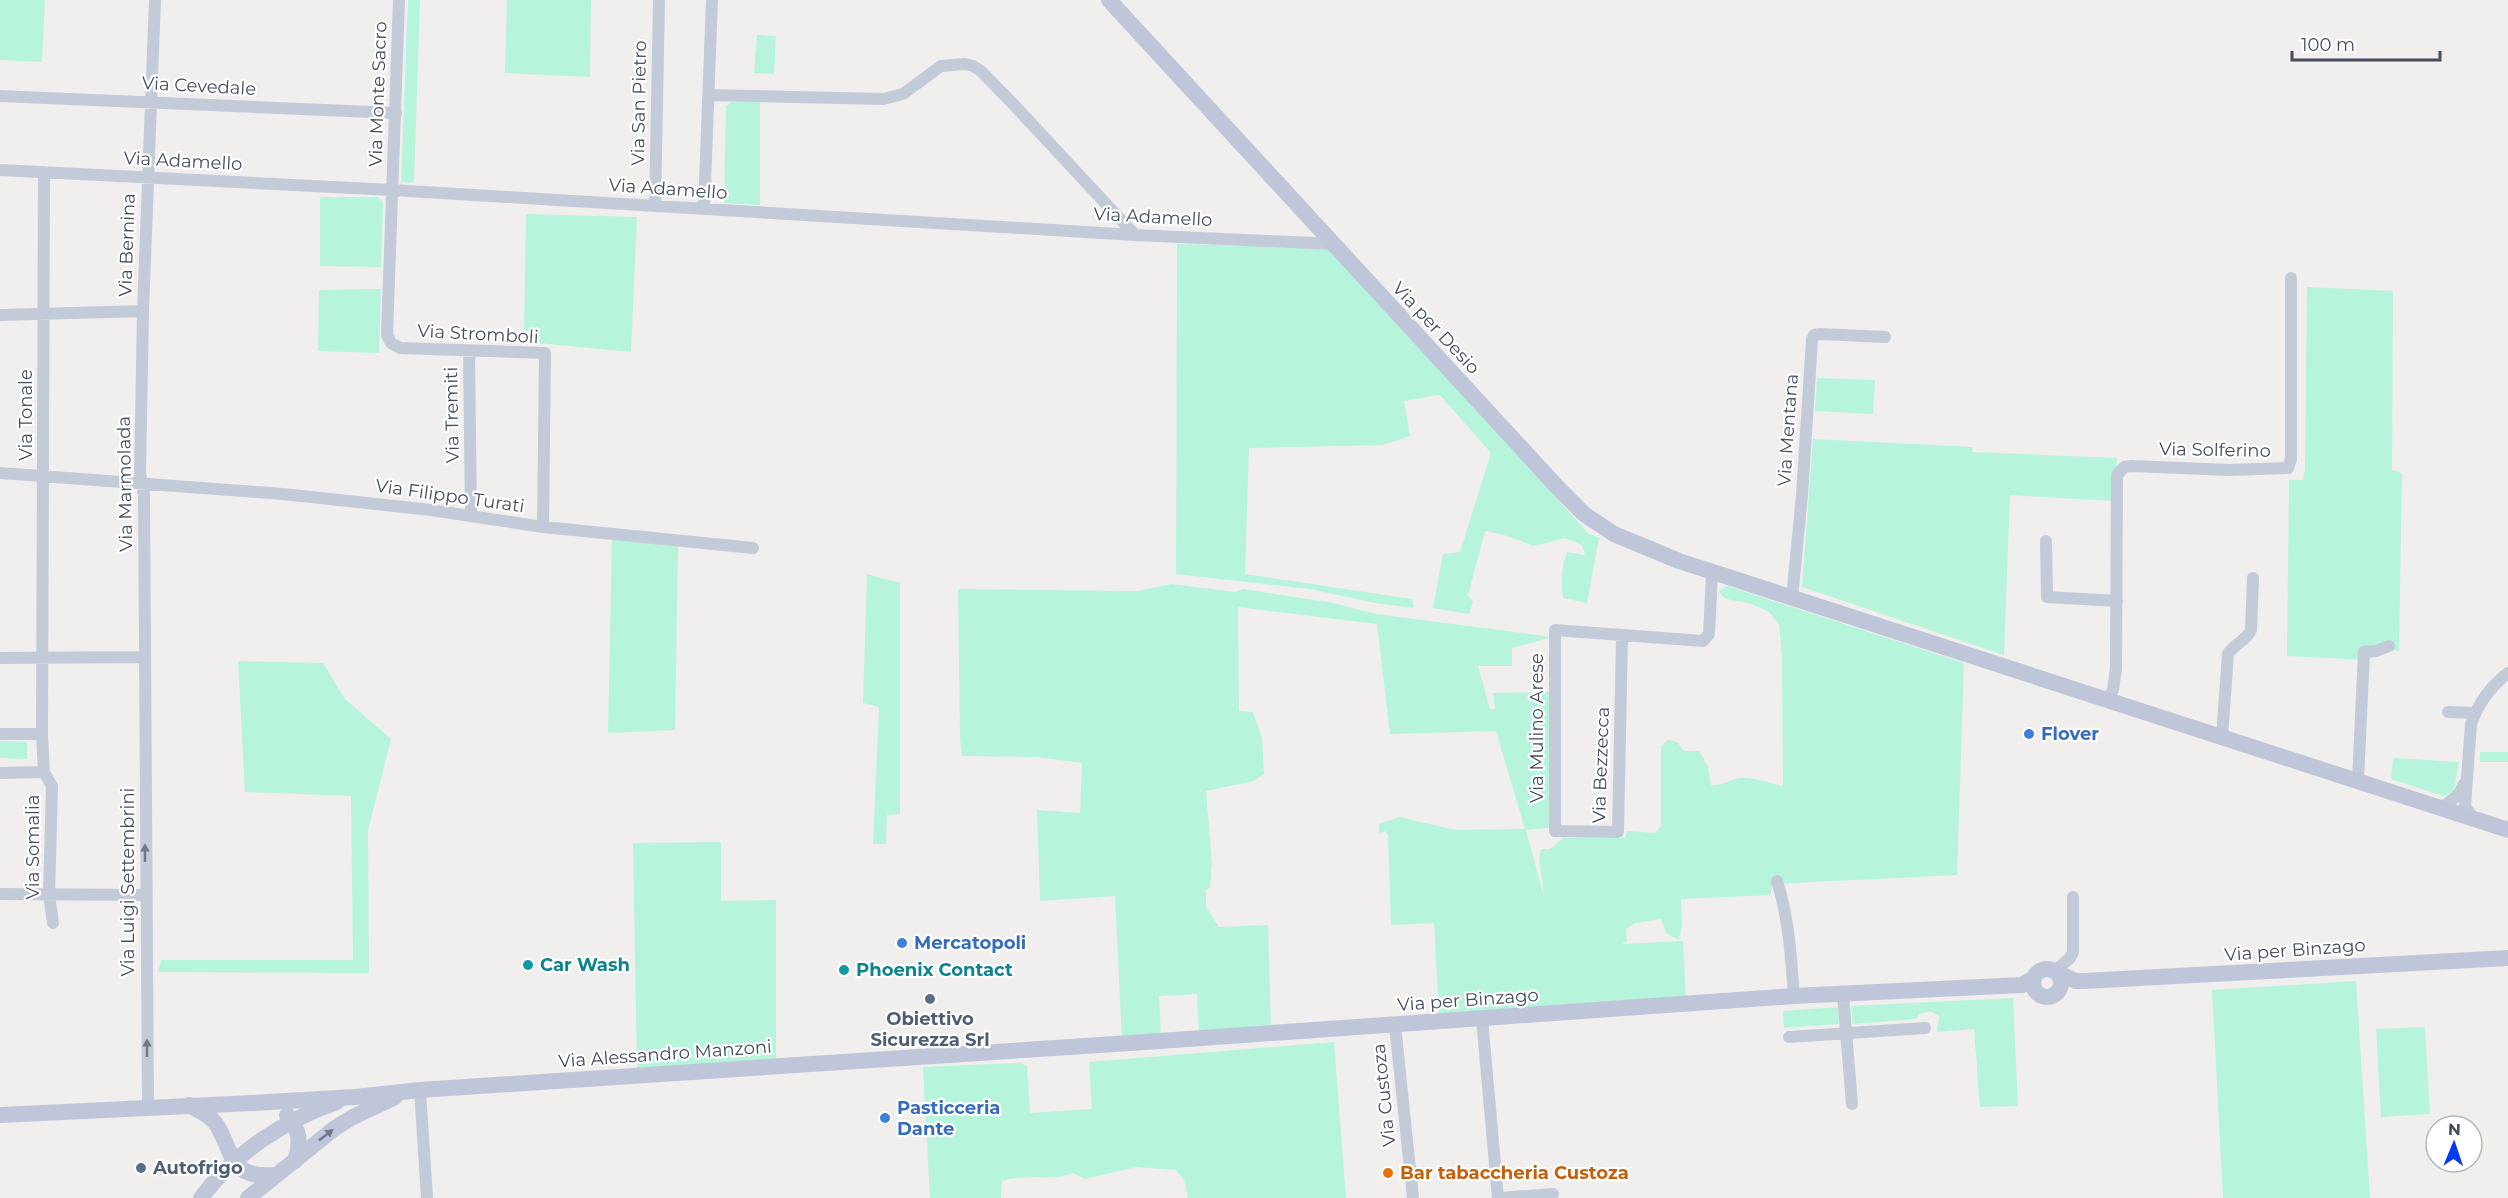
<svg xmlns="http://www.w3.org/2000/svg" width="2508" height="1198" font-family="Montserrat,sans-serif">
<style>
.green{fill:#b7f4dc}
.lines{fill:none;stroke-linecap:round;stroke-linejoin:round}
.street{stroke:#c3cad8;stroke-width:12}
.secondary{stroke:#bfc6da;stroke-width:16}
.oneway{fill:#707889}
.oneway2{fill:#6f7789}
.shop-dot{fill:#3f7fe0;stroke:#fff;stroke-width:2}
.culture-dot{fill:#0f9aa8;stroke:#fff;stroke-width:2}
.service-dot{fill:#5c6f8a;stroke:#fff;stroke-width:2}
.food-dot{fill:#e8710a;stroke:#fff;stroke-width:2}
.labels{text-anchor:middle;stroke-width:4.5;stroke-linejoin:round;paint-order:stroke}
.street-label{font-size:18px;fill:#444c5e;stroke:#fff}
.shop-label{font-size:18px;font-weight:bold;fill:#366cbe;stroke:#fff;text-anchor:start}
.culture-label{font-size:18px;font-weight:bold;fill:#0d838f;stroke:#fff;text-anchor:start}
.service-label{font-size:18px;font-weight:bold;fill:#4e5e75;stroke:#fff}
.food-label{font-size:18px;font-weight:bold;fill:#c56008;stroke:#fff;text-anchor:start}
</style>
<rect width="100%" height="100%" fill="#f1efee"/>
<!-- green -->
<path class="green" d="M0 0H45L42 62 0 60Z
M408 0H420L414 183 401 182Z
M507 0H591L590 77 505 73Z
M757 35 776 36 774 74 754 73Z
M731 102H760V205L724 203 726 106Z
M320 197H378L383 202 381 267 320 266Z
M526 214 637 217 631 352 528 342 524 336Z
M1177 244 1328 248 1393 317 1588 533 1599 538 1587 603 1563 598C1561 581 1561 568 1567 552L1585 555 1582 545 1565 538 1534 546 1501 534 1485 531 1468 595 1473 602 1469 614 1433 608 1443 554 1460 552 1491 453 1440 395 1404 401 1410 436 1383 445 1249 448 1245 574 1412 599 1414 608 1375 603 1310 589 1176 574Z
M2307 287 2393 291 2392 470 2402 473 2399 652 2388 646 2376 651 2368 660 2287 656 2289 480H2303L2305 469Z
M381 289 379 353 318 351 319 290Z
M1817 378 1875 380 1873 414 1815 411Z
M1813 439 1973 447 1972 452 2117 458 2114 501 2010 495 2004 655 1802 587Z
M612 540 678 546 675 730 608 733Z
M867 574 900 583V814L887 815 886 844H873L879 707 863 703Z
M1172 584 1235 592 1243 589 1334 603 1376 614 1552 637 1512 648V666H1478L1490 709H1495L1493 693 1552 692 1554 827 1526 830 1544 897 1539 859 1541 849H1550L1563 838H1625L1627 831 1655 833 1661 826V746L1668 740 1677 742 1684 751H1699L1708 767 1711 785C1726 786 1731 777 1744 778 1757 778 1770 784 1783 786L1782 655 1779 624 1768 611 1748 603 1726 599 1719 592 1727 586 1964 663 1957 875 1773 884 1770 895 1681 899 1682 925 1679 940 1666 933 1661 919 1635 923 1626 929 1627 941 1622 944 1683 941 1686 999 1439 1014 1434 923 1391 925 1388 835 1385 831 1379 834V824L1400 817 1455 830 1525 829 1496 731 1390 734 1377 624 1238 607 1239 711 1253 712 1262 738 1264 774 1254 781 1206 791 1212 863 1210 888 1206 889V907L1219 927 1268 925 1271 1028 1199 1035 1197 994 1159 996 1161 1038 1122 1040 1115 896 1040 901 1037 810 1080 813 1082 763 1036 757 962 756 960 740 958 589 1137 591Z
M238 661 323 663 345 699 391 739 368 830 369 973 158 972 161 960H353L351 796 245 792Z
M0 741 27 742V759L0 758Z
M2480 752H2508V762H2480Z
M2393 758 2459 762 2454 791 2443 796 2391 779Z
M721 842V901L776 900V1061L637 1068 633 843Z
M2356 981 2370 1198H2223L2212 990Z
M2013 998 2018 1106 1980 1107 1974 1029 1937 1032 1939 1016 1930 1011 1919 1014 1916 1019 1853 1024 1851 1006Z
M1838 1007 1839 1024 1784 1028 1783 1011Z
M2425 1027 2430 1114 2381 1117 2376 1029Z
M1334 1042 1346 1198H1188L1184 1180 1176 1170 1136 1167 1085 1179 1073 1173C1049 1182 1027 1173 1002 1181L1001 1198H930L923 1067 1021 1063 1027 1066 1030 1113 1092 1109 1089 1062Z"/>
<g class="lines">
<!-- street -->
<path class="street" d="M399 0 387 335 391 343 400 348 545 353 543 527
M709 95 883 99 903 94 941 66 965 64 973 66 981 71 1015 106 1135 235
M0 96 396 113
M0 170 392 190 1135 235 1334 244
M44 172 42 734 44 772 52 786 49 895 53 923
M655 206 659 0
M704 209 712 0
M0 315 143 311
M469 351 471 516
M0 473 283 494 431 510 543 527 753 548
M2046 541 2047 597 2117 601
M1792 598 1802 495 1812 340 1814 335 1820 334 1885 337
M1622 637 1618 832 1555 831V630L1703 641 1709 634 1712 573
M0 658 144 657
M2107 700 2113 690 2116 668 2117 475 2124 467 2132 466 2229 470 2288 468 2291 459V278
M2448 712 2475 713
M0 734H42
M2222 737 2228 654C2235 643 2246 641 2251 630L2253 578
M0 773 44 772
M2358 781 2364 652 2376 651 2389 646
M2442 808 2459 794 2464 784
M2473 818 2465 806 2471 724C2478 704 2491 686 2508 673
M1777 881C1789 918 1791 958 1794 996
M0 894 146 895
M2055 971 2070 958 2073 952V897
M1843 995 1852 1104
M1482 1019 1498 1198
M1395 1025 1413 1198
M1789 1037 1925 1028
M420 1090 427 1198
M148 1107 144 495 140 473 143 311 155 0
M1500 1198 1553 1194"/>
<!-- secondary -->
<path class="secondary" d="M1109 0 1560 490 1584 514 1614 534 1679 561 2508 830
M2033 983a14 14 0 1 1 28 0a14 14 0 1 1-28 0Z
M2059 974 2076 981H2084L2508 958
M189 1105C199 1111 212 1116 218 1127 235 1158 230 1178 276 1175
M0 1115 252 1103 355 1097 420 1090 1145 1042 1794 996 2022 985 2034 978
M287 1115C300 1130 301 1142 295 1161
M201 1198C234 1153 285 1120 337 1102
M248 1198 335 1128 353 1117 395 1097"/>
</g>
<!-- one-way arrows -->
<defs><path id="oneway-solid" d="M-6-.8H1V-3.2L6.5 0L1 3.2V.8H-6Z" transform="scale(1.5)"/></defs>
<g class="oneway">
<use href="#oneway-solid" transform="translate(145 853) rotate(-90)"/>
<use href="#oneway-solid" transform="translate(147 1048) rotate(-90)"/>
</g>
<use class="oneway2" href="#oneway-solid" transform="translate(326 1135) rotate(-38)"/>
<!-- markers -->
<g class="shop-dot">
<circle cx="2029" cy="734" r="6"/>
<circle cx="902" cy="943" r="6"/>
<circle cx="885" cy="1118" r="6"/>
</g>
<g class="culture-dot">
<circle cx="528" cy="965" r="6"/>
<circle cx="844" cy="970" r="6"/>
</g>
<g class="service-dot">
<circle cx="930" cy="999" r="6"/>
<circle cx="141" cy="1168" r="6"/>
</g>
<circle class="food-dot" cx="1388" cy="1173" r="6"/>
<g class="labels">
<!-- street labels -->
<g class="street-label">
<text transform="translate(199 86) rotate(3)" y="6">Via Cevedale</text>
<text transform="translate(378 94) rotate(-88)" y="6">Via Monte Sacro</text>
<text transform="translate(639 103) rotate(-89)" y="6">Via San Pietro</text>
<text transform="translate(183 161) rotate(3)" y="6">Via Adamello</text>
<text transform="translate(668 189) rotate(4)" y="6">Via Adamello</text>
<text transform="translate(1153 217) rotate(3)" y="6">Via Adamello</text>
<text transform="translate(127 245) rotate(-88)" y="6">Via Bernina</text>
<text transform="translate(1436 328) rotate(47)" y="6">Via per Desio</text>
<text transform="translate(478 334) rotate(3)" y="6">Via Stromboli</text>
<text transform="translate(26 415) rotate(-90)" y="6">Via Tonale</text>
<text transform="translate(452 415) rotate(-91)" y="6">Via Tremiti</text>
<text transform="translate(1788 430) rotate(-86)" y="6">Via Mentana</text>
<text transform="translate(2215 450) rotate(1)" y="6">Via Solferino</text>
<text transform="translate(125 484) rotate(-91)" y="6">Via Marmolada</text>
<text transform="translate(450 496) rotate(8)" y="6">Via Filippo Turati</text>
<text transform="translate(1537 728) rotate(-90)" y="6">Via Mulino Arese</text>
<text transform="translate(1601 765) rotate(-88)" y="6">Via Bezzecca</text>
<text transform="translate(33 847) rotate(-90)" y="6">Via Somalia</text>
<text transform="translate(128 882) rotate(-90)" y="6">Via Luigi Settembrini</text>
<text transform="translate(2295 950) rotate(-4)" y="6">Via per Binzago</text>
<text transform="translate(1468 1000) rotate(-4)" y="6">Via per Binzago</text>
<text transform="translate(665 1054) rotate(-4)" y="6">Via Alessandro Manzoni</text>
<text transform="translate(1384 1095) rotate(-96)" y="6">Via Custoza</text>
</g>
<!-- shop labels -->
<g class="shop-label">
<text x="2041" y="740">Flover</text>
<text x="914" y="949">Mercatopoli</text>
<text x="897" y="1114">Pasticceria<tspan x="897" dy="21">Dante</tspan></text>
</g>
<!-- culture labels -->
<g class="culture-label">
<text x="540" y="971">Car Wash</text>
<text x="856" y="976">Phoenix Contact</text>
</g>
<!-- service labels -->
<g class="service-label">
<text x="930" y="1025">Obiettivo<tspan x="930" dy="21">Sicurezza Srl</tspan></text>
<text x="153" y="1174" text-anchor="start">Autofrigo</text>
</g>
<!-- food labels -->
<g class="food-label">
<text x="1400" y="1179">Bar tabaccheria Custoza</text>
</g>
</g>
<!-- north arrow -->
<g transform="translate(2454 1144) rotate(2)"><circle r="28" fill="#ffffff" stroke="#b4b7bf" stroke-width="1.5"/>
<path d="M0-4.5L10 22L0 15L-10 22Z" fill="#053af5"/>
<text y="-9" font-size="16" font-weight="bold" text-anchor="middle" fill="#444c5e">N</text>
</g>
<!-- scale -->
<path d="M2292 51v9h148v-9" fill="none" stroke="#444c5e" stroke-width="3"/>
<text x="2301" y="51" font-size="18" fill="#444c5e" stroke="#ffffff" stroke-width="4.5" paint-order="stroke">100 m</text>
</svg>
